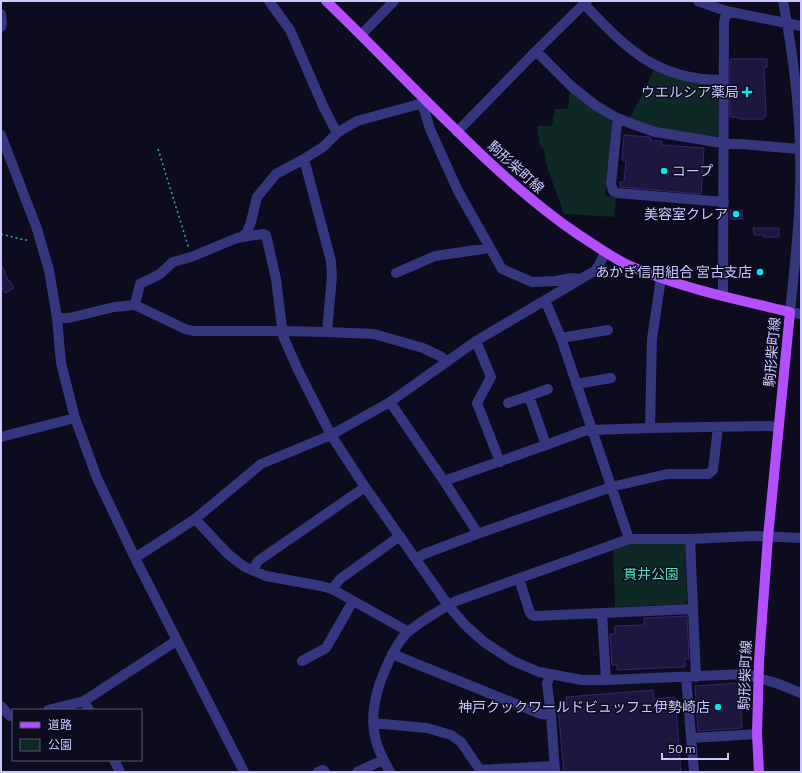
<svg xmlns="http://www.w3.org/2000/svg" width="802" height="773" font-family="Commissioner,'Noto Sans JP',sans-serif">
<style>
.green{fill:#0e2826}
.building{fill:#1d173f;stroke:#32286c}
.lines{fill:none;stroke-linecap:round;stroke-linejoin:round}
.path{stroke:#2ab1a1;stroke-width:1.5;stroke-dasharray:2 3;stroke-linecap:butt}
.minor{stroke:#35367e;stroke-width:10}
.major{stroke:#b34fff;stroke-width:10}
.poi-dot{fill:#00e8f3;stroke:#0d0b1e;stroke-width:1.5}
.labels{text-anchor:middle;stroke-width:3;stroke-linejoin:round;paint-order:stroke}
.poi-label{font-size:14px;fill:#cbc8ff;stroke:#0d0b1e;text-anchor:end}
.street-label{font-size:14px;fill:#cbc8ff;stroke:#0d0b1e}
.park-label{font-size:14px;fill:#52e1b5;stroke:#0d0b1e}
</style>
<rect width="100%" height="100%" fill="#0d0b1e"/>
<!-- green -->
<path class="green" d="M654 70 716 83 718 85 719 134 716 137 693 135 668 132 629 120Z
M570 90 588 105 610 120 612 123 605 196 616 197 614 217 564 214 546 164 544 149 540 146 537 126H552L555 109H568Z
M682 542 685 545 687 601 684 604 615 607 613 549 630 543Z"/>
<!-- building -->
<path class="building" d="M730 59H767V67H764L766 116 763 119H740L736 117H730Z
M624 135 650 137 651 138V141H662V145L704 148 701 194 620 187V182H624L626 161 622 160Z
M730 210H742L743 219H730Z
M753 228H779V237H763V235H754Z
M1 264 9 282 10 281 14 288 5 293 1 286Z
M687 616 689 659H685V667L617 670V665H612L610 634H615V626L644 625V618Z
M739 683 742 728 698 731 695 686Z
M653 690 654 699 675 697 681 772H564L558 708 567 707 566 697Z"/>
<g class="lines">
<!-- path -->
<path class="path" d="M158 149 189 249
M1 234 24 240H30"/>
<!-- minor -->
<path class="minor" d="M269 1 290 30 324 108 337 133
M698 1 726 11 801 26
M783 1C795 63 802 127 800 191 799 231 794 272 790 312L801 314
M584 4C627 49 657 81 724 80
M1 14 2 23 1 27
M361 35 394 1
M536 51 571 86 595 105 615 117 635 125 655 132 716 142 799 149
M427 102 424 109 430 129 458 191 502 269 532 282 556 281 571 278 580 279
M619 119 617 124 611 184 613 191 617 193 724 202
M457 132 536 51 587 1
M1 135 37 229 49 270 57 318 61 363 75 418 97 478 135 558 244 772
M304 159 331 261 332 276 327 332
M242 237 247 232 251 222 257 197 276 174 304 159 323 147 337 133 357 121 427 102
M396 273 435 256 490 248
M723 296 724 23 726 11
M545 300 561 338 629 539
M135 305 140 284 160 274 173 262 191 257 237 238 242 237 263 234 266 235 276 279 283 336 298 370 331 435 365 487 448 605 465 625 484 642 513 661 539 672 582 680H606L745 674 776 683 801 693
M57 318H69L114 307 135 305 185 329 193 331H282L327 332 374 334 423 348 440 356 447 362
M561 338 608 330
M476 341 491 377 477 403 500 462
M576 384 611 378
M529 396 546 445
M390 402 444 481 475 529 477 534
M508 403 529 396 548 389
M650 428 652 339 661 278
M1 437 75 418
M444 481 546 445 584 431 592 430 650 428 769 426 779 427
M195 519 228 554 238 562 245 567 266 576 321 586 332 589 400 627 408 632
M690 539 696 677
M135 558 195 519 261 464 331 435 390 402 476 341 596 270 606 252
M416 559 424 554 477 534 611 487 667 474H708L713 470 718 427
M253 570 258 561 365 487
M519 579 530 613 532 615 535 616 693 609
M332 589 340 579 400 536
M602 613 606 680
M392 654 541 714 551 715
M302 661 326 648 353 601
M550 674 547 684 551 715 555 772
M686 677 694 772
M84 701 89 710
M1 706 10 716 13 715
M48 710 84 701 176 641
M373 723 427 728 451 735 461 742 480 770 554 766
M691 738 757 734
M114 760 120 772
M318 772 323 770 325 772
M357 772 383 760
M390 772C385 763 380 754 377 744 368 717 377 686 389 661 394 651 399 640 407 633 422 620 440 610 456 601L629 539H690L755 536 801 538"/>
<!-- major -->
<path class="major" d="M326 1C370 43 411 87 455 129 494 168 533 204 579 235 595 245 611 257 628 265 680 288 735 299 790 312L768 537 761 632 759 662 757 734 759 772"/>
</g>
<!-- markers -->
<g class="poi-dot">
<path d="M745 86h4v4h4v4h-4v4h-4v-4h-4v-4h4z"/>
<circle cx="664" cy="171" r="4"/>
<circle cx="736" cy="214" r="4"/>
<circle cx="760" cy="272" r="4"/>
<circle cx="718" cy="707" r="4"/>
</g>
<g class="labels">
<!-- poi labels -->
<g class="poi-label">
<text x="739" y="97">ウエルシア薬局</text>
<text x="672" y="176" text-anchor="start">コープ</text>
<text x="728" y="219">美容室クレア</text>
<text x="752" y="277">あかぎ信用組合 宮古支店</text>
<text x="710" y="712">神戸クックワールドビュッフェ伊勢崎店</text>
</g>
<!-- street labels -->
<g class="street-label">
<text transform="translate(516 167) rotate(42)" y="5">駒形柴町線</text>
<text transform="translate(772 352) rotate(-85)" y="5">駒形柴町線</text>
<text transform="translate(745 675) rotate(-88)" y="5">駒形柴町線</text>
</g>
<!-- park labels -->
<g class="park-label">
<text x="651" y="579">貫井公園</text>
</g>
</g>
<!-- border -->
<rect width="802" height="773" fill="none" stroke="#cbc8ff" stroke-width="4"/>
<!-- legend -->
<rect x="12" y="709" width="130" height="52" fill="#0d0b1e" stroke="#595778"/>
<rect x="20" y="722" width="20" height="6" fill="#b34fff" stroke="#595778"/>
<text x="48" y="729" font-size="12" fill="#cbc8ff">道路</text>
<rect x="20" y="739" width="20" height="12" fill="#0e2826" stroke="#595778"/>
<text x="48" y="749" font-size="12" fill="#cbc8ff">公園</text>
<!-- scale -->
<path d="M662 753v6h66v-6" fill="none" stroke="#cbc8ff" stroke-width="2"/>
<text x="668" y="753" font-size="12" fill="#cbc8ff" stroke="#0d0b1e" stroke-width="3" paint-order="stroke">50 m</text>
</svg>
